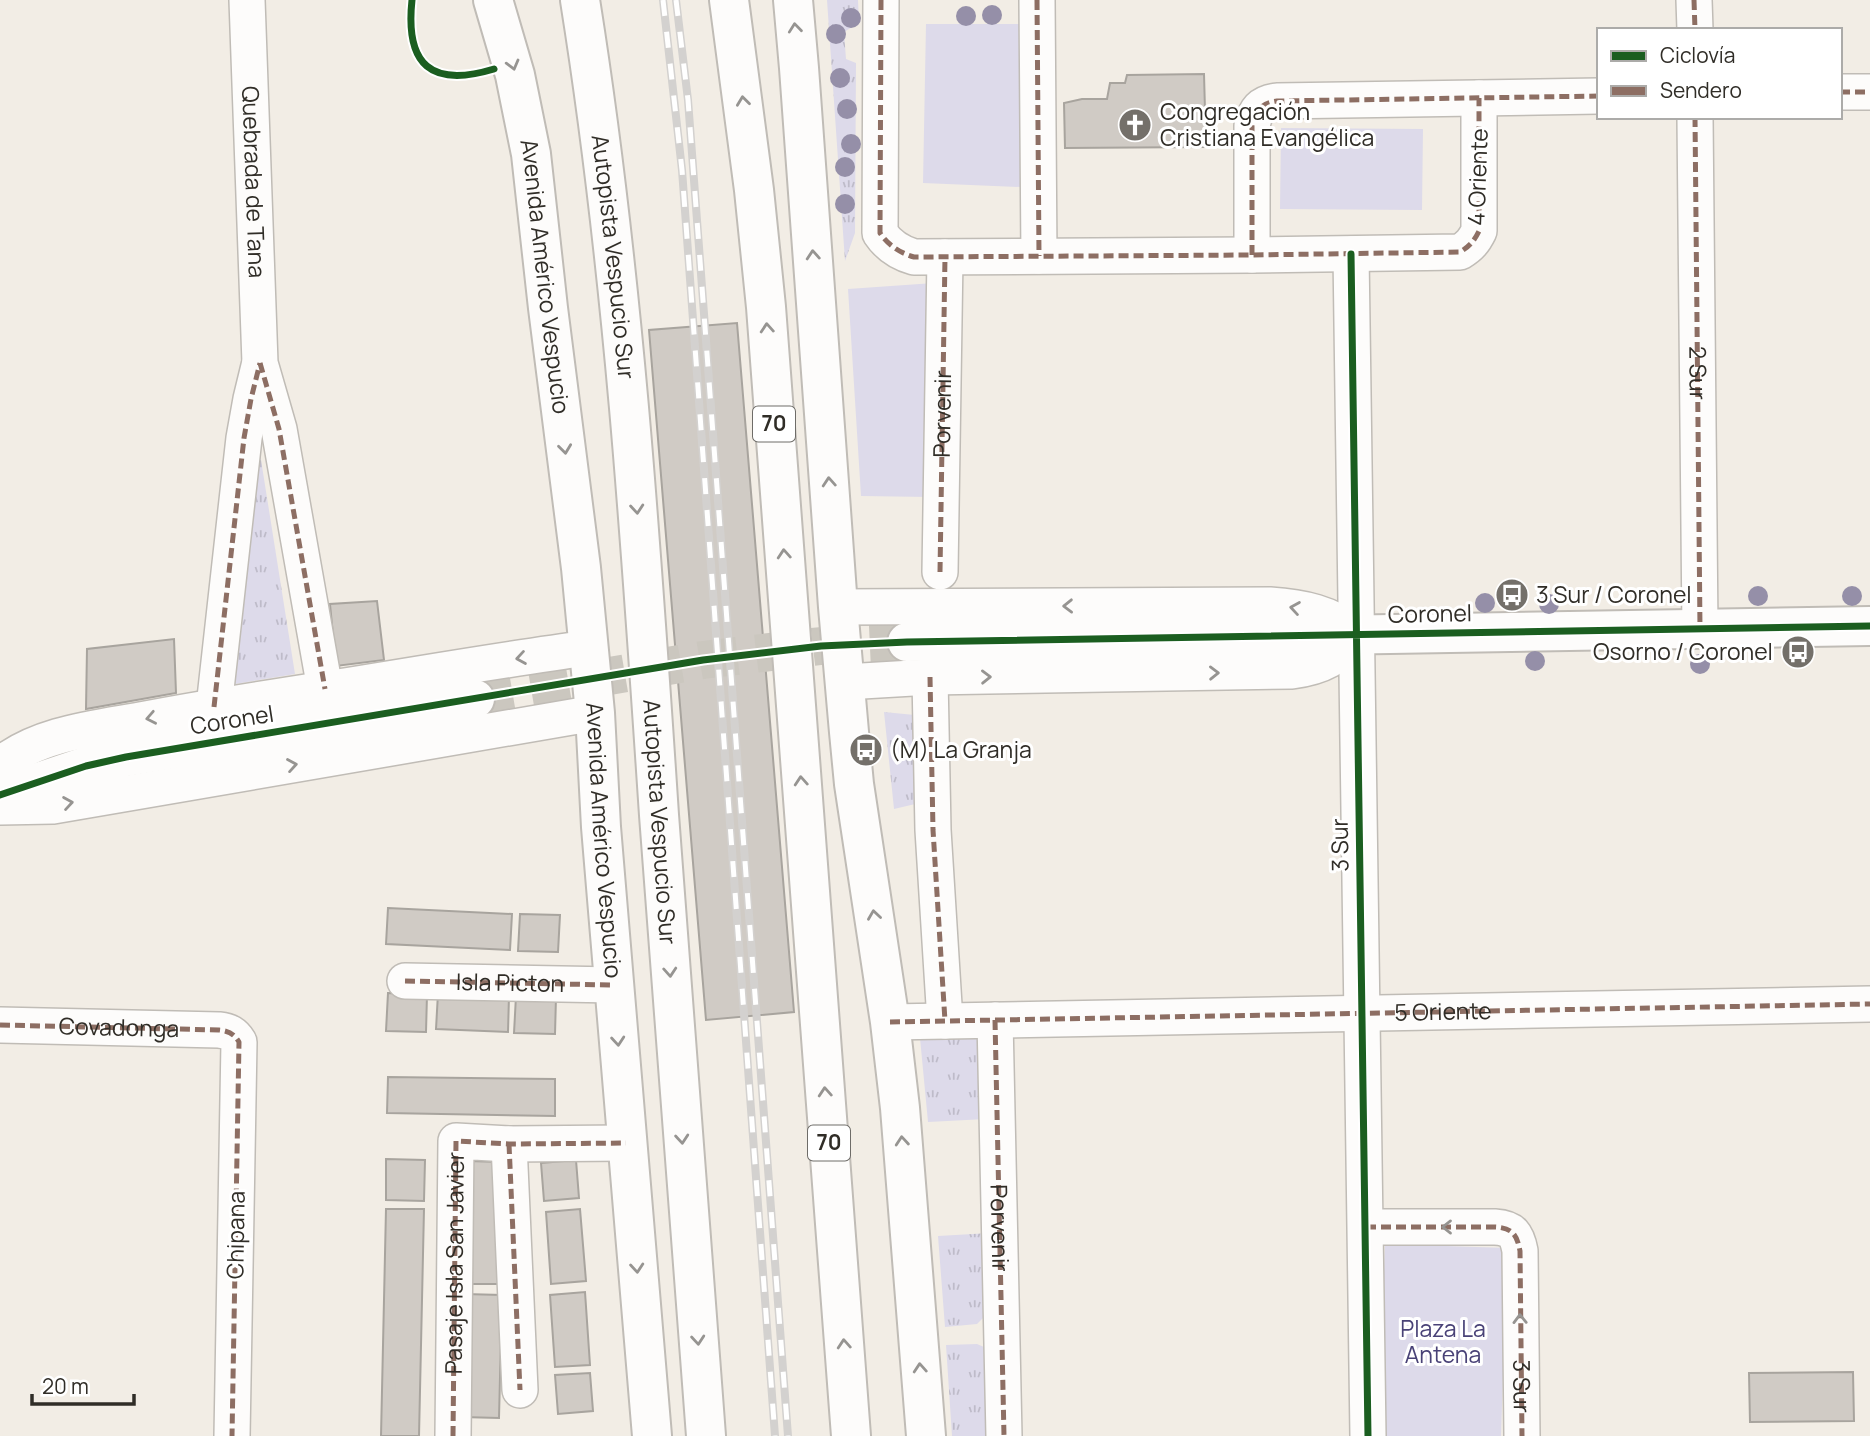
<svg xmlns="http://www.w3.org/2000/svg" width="1870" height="1436" font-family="Manrope,sans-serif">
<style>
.grass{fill:url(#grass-tufts)}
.park{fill:#dddaea}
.building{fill:#d0cbc5;stroke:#a8a49e;stroke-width:2}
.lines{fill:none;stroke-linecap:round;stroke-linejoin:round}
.secondary-tunnel{stroke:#cbc7bf;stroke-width:38;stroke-dasharray:38 19;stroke-linecap:butt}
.street-casing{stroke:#c0bcb6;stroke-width:38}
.secondary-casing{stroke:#c0bcb6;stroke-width:42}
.highway-casing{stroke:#c0bcb6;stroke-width:42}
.street{stroke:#fdfcfb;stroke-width:35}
.secondary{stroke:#fdfcfb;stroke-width:38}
.highway{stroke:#fdfcfb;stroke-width:38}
.rail-casing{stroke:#d3d1cf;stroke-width:8}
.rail{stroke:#fff;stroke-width:5;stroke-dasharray:16;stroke-linecap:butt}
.quiet{stroke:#8d6e63;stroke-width:5;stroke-dasharray:10 5;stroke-linecap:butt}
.cycleway-casing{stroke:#fff;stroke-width:11}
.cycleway{stroke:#1b5e20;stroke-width:7}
.tree{fill:#958fa8}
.oneway{stroke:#969491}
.labels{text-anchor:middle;stroke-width:6;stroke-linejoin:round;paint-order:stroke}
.shield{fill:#fff;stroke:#6e6c68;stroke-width:2}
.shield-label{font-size:21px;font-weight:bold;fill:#302d27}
.poi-label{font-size:23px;fill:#302d27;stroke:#fff;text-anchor:start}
.street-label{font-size:23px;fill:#302d27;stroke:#fff}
.park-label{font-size:23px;fill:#494277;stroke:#fff}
</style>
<defs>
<pattern id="grass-tufts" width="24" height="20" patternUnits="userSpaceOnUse" patternTransform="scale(1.75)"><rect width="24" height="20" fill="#dddaea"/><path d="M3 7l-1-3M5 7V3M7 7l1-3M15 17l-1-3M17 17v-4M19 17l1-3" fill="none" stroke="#bebbc9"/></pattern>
</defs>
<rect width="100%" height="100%" fill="#f2ede5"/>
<!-- grass -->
<path class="grass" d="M827 0H858L859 23 844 32 846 59 856 63 855 233 845 261Z
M255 422 295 674 235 684Z
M884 712 925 716 928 801 894 809Z
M976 1036 983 1049 986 1119 928 1122 920 1038Z
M990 1233 989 1312 977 1324 945 1327 938 1236Z
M977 1344 991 1350 993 1436H952L946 1345Z"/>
<!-- park -->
<path class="park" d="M926 24H1024L1021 187 923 183Z
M1281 128 1423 129 1422 210 1280 209Z
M934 283 930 497 861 496 848 289Z
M1385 1244 1507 1248 1501 1436H1378Z"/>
<!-- building -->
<path class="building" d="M1204 74 1206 147 1065 148 1064 103 1082 99H1107L1110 83H1125L1127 75Z
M737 323 794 1012 706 1020 649 330Z
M377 601 384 660 336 666 330 604Z
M174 639 176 693 86 709 87 649Z
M388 908 512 914 510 950 386 944Z
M520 914 560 915 558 952 518 951Z
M388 993 427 995 426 1032 386 1031Z
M438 993 509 996 508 1032 436 1029Z
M516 996 556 997 555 1034 514 1033Z
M388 1077 555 1079V1116L387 1113Z
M386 1159 425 1160 424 1201 386 1200Z
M576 1160 579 1198 544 1201 541 1163Z
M467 1161 504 1162 502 1284H464Z
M386 1209H424L419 1436H381Z
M580 1209 586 1281 551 1284 546 1212Z
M585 1292 590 1365 555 1367 550 1295Z
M464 1294 502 1295 499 1418 462 1417Z
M1853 1372 1854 1421 1750 1422 1749 1373Z
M590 1373 593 1411 558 1414 555 1375Z"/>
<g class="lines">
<!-- secondary-tunnel -->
<path class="secondary-tunnel" d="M475 699 703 660 821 646 907 642"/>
<defs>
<g id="street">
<path id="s1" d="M247 0 260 363 279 429 325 689"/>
<path d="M881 0 880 233C888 245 900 253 914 257L1252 255 1460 252C1470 246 1474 241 1479 231V98"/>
<path d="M1037 0 1039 256"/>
<path d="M1694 0 1695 30"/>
<path d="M1840 92H1870"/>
<path d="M1695 117 1700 629"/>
<path d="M1351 254 1368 1436"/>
<path d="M1252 255V126C1255 110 1261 103 1277 101L1599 96"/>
<path d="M940 572 945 257"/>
<path d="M838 607 1270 605C1302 607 1331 613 1357 634 1339 658 1322 667 1292 671L930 677 845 682"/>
<path d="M930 677 933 830 945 1021"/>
<path d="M214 707 244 438 251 399 259 366"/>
<path d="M0 765C39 733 97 728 146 719 203 708 261 699 319 690 409 676 498 660 588 648"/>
<path d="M0 807 53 806 595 713"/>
<path id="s2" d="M405 981 614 985"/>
<path d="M995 1020 1004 1436"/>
<path id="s3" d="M890 1022 1870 1004"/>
<path d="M0 1025 219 1030C229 1031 234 1034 239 1042L232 1436"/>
<path d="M509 1144 520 1390"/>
<path d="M1366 1227H1495C1513 1228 1517 1235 1520 1251L1522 1436"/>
<path d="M453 1436 456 1141 509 1144 626 1143"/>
</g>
<g id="secondary">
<path id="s4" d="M493 0 515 75 531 154 548 308 581 568 595 713 601 827 652 1436"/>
<path d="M793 0 799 68 838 607 849 732 854 784 890 1022 900 1108 926 1436"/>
<path d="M907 642 1870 626"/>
<path d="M0 795 86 766 126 757 475 699"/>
</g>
<g id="highway">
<path id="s5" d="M580 0C623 269 641 543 659 815 673 1022 689 1229 706 1436"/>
<path d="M729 0 754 190 766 307 851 1436"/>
</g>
</defs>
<!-- street casing -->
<use href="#street" class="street-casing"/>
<!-- secondary casing -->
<use href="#secondary" class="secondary-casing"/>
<!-- highway casing -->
<use href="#highway" class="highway-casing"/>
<!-- street -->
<use href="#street" class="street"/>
<!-- secondary -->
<use href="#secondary" class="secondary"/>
<!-- highway -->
<use href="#highway" class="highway"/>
<defs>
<path id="rail" d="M663 0 682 170 775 1436
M676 0 688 100 788 1436"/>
</defs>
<!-- rail casing -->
<use href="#rail" class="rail-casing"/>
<!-- rail -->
<use href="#rail" class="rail"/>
<!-- quiet -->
<g class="quiet">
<path d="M881 0 880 233C888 245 900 253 914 257L1252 255 1460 252C1470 246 1474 241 1479 231V98"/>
<path d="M1037 0 1039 256"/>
<path d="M1694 0 1695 30"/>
<path d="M1840 92H1870"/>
<path id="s6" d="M1695 117 1700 629"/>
<path d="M1252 255V126C1255 110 1261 103 1277 101L1599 96"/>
<path d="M260 363 279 429 325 689"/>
<path id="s7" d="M940 572 945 257"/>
<path d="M930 677 933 830 945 1021"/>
<path d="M214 707 244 438 251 399 260 363"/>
<path d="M405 981 614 985"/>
<path id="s8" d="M995 1020 1004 1436"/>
<path d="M890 1022 1870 1004"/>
<path id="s9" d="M0 1025 219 1030C229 1031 234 1034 239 1042L232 1436"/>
<path d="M509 1144 520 1390"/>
<path id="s10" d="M1366 1227H1495C1513 1228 1517 1235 1520 1251L1522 1436"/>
<path id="s11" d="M453 1436 456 1141 509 1144 626 1143"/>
</g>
<defs>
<path id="cycleway" d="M412 0C405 65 431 88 494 69
M1351 254 1368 1436
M0 795 86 766 126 757 703 660 821 646 907 642 1870 626"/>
</defs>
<!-- cycleway casing -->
<use href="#cycleway" class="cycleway-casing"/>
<!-- cycleway -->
<use href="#cycleway" class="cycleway"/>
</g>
<!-- trees -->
<g class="tree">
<circle cx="992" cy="15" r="10"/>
<circle cx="966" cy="16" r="10"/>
<circle cx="851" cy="18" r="10"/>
<circle cx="836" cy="34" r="10"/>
<circle cx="840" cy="78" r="10"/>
<circle cx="847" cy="109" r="10"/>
<circle cx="851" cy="144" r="10"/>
<circle cx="845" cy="167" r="10"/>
<circle cx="845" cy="204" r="10"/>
<circle cx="1758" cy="596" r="10"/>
<circle cx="1852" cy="596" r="10"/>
<circle cx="1485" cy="603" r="10"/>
<circle cx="1549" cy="604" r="10"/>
<circle cx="1535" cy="661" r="10"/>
<circle cx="1700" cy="664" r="10"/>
</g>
<!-- one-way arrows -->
<defs><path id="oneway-chevron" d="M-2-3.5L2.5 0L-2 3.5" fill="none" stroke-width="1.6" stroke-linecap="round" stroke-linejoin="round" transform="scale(1.75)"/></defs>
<g class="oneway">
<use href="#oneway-chevron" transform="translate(795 28) rotate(-96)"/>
<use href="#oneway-chevron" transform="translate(513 65) rotate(75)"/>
<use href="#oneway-chevron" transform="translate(743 101) rotate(-97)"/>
<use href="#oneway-chevron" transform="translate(813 255) rotate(-94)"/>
<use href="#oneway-chevron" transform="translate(767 328) rotate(-94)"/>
<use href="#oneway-chevron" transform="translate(565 449) rotate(83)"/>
<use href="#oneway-chevron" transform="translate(829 482) rotate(-94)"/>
<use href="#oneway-chevron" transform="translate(637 509) rotate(85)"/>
<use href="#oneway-chevron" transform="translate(784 554) rotate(-94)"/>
<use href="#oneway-chevron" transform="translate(1068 606) rotate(179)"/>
<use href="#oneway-chevron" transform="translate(1295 608) rotate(-171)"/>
<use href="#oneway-chevron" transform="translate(521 658) rotate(171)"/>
<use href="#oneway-chevron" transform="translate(1214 673) rotate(-1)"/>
<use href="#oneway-chevron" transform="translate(986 677) rotate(-1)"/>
<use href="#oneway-chevron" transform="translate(151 718) rotate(169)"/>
<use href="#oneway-chevron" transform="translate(292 765) rotate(-10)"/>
<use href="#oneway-chevron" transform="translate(801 781) rotate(-94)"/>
<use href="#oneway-chevron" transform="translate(68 803) rotate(-9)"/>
<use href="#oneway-chevron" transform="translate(874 915) rotate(-98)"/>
<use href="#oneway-chevron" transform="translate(670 972) rotate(86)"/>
<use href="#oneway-chevron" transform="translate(618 1041) rotate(85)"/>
<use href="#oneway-chevron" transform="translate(825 1092) rotate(-94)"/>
<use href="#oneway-chevron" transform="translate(682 1139) rotate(85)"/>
<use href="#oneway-chevron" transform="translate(902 1141) rotate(-95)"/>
<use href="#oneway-chevron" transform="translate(1447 1227) rotate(-180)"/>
<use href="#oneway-chevron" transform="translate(637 1268) rotate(85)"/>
<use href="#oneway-chevron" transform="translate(1520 1319) rotate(-91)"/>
<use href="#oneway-chevron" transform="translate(698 1340) rotate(85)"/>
<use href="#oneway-chevron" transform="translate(844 1344) rotate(-94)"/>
<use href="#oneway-chevron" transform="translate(920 1368) rotate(-94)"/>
</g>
<!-- icons -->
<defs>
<symbol id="church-disc" viewBox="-11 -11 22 22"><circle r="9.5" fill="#74706a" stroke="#fff"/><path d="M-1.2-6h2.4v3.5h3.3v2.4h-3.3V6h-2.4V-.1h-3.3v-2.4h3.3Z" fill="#fff"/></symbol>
<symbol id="bus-disc" viewBox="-11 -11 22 22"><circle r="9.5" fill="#74706a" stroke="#fff"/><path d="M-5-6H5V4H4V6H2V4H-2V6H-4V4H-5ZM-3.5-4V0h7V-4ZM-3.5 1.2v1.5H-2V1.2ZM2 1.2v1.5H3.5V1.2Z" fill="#fff"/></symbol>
</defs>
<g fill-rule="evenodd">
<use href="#church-disc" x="1116" y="106" width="38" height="38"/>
<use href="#bus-disc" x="1493" y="576" width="38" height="38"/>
<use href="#bus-disc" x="1779" y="633" width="38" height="38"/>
<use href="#bus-disc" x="847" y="731" width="38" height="38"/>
</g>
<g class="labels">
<!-- shield labels -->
<g class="shield">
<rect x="753" y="406.5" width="42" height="35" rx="5"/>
<rect x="808" y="1125.5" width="42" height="35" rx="5"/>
</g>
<g class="shield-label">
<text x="774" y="431">70</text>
<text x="829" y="1150">70</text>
</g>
<!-- poi labels -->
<g class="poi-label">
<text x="1160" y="120">Congregación<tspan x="1160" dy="26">Cristiana Evangélica</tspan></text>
<text x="1536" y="603">3 Sur / Coronel</text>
<text x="1773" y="660" text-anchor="end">Osorno / Coronel</text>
<text x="890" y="758">(M) La Granja</text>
</g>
<!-- street labels -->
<g class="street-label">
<text transform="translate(1478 177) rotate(-88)" y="8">4 Oriente</text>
<text dy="8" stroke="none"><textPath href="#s1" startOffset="182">Quebrada de Tana</textPath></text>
<text dy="8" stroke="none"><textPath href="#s5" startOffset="259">Autopista Vespucio Sur</textPath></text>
<text dy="8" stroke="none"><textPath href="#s4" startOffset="282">Avenida Américo Vespucio</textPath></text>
<text dy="8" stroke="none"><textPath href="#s6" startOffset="256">2 Sur</textPath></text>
<text dy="8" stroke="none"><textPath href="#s7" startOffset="158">Porvenir</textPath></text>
<text transform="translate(1430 614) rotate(-1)" y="8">Coronel</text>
<text transform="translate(232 720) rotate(-9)" y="8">Coronel</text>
<text dy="8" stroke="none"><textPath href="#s5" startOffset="826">Autopista Vespucio Sur</textPath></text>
<text dy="8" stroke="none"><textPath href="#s4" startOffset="849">Avenida Américo Vespucio</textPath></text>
<text transform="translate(1340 845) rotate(-91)" y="8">3 Sur</text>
<text dy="8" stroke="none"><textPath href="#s2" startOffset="105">Isla Picton</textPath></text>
<text dy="8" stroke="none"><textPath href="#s3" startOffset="553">5 Oriente</textPath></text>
<text dy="8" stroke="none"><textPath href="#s9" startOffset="119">Covadonga</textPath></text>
<text dy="8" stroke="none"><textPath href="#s8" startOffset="208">Porvenir</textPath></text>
<text transform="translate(236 1235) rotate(-89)" y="8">Chipana</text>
<text dy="8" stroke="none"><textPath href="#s11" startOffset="173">Pasaje Isla San Javier</textPath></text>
<text dy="8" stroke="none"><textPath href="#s10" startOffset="303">3 Sur</textPath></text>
</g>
<!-- park labels -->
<g class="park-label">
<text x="1443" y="1337">Plaza La<tspan x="1443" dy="26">Antena</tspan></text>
</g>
</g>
<!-- legend -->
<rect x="1597" y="28" width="245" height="91" fill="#ffffff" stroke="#acaba9" stroke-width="2"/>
<rect x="1611" y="51" width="35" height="10" fill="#1b5e20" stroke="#acaba9" stroke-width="2"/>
<text x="1660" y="63" font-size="21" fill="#302d27">Ciclovía</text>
<rect x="1611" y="86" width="35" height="10" fill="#8d6e63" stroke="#acaba9" stroke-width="2"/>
<text x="1660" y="98" font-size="21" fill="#302d27">Sendero</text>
<!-- scale -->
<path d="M32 1394v10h102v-10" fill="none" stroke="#302d27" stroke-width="3.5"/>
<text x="42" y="1394" font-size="21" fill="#302d27" stroke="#ffffff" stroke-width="5" paint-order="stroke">20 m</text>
</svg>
